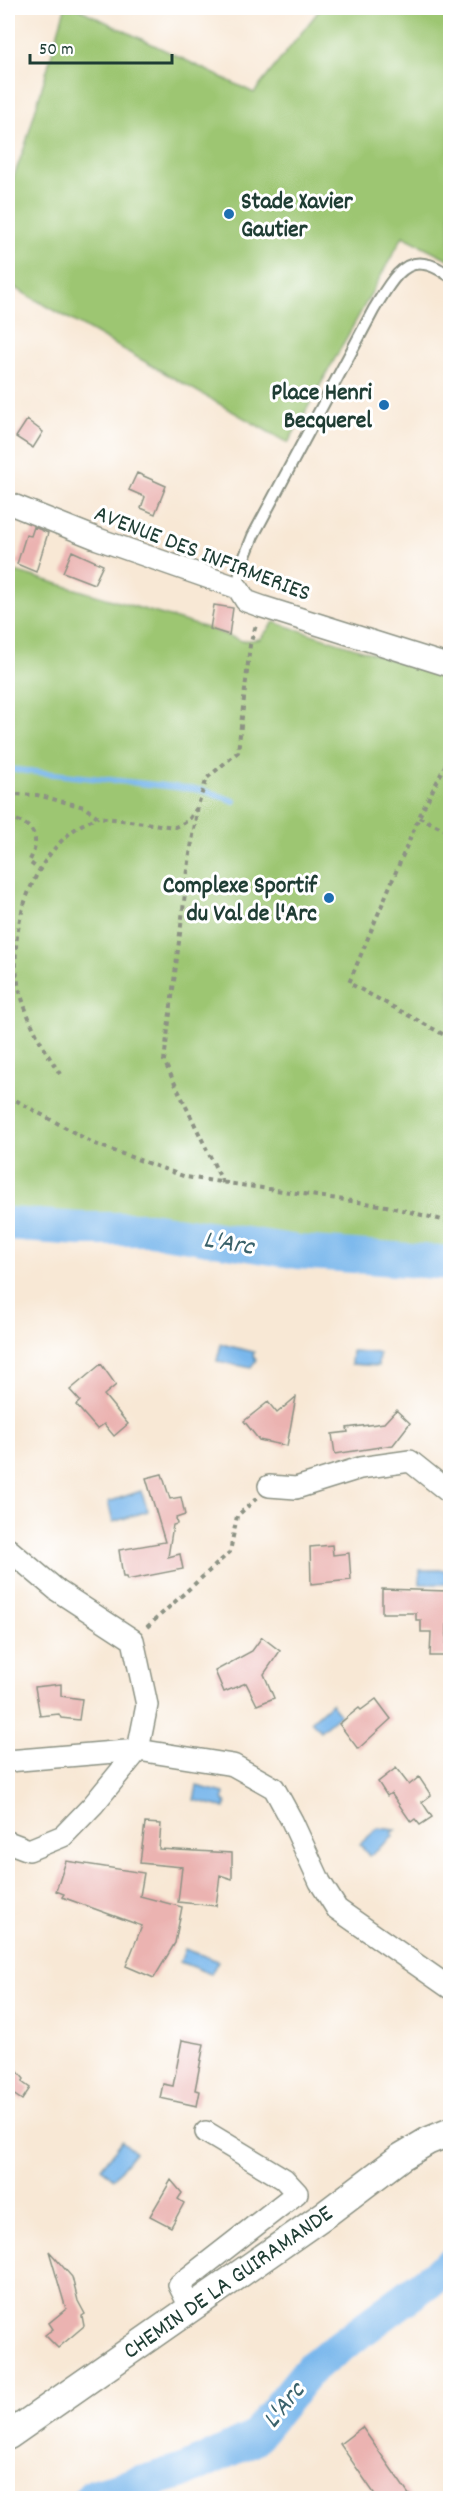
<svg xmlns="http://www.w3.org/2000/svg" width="458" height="2506" font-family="Dekko,sans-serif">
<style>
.green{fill:#9dc672;stroke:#5e8253;stroke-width:1.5}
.water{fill:#79b7ec;stroke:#4c7a90;stroke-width:1.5}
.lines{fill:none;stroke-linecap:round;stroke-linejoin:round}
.stream{stroke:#79b7ec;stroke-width:6}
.river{stroke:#79b7ec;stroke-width:34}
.building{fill:#ebb3b1}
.service-casing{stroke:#8c9284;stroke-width:14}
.minor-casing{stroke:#8c9284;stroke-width:24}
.tertiary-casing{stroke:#8c9284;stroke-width:30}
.path{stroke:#8c9284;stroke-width:4;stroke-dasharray:4.5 4.5;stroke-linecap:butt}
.service{stroke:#fff;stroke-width:10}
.minor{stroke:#fff;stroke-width:21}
.tertiary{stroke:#fff;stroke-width:27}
.poi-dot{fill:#1f6fb2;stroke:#fff;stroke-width:2}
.labels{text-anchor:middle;stroke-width:6;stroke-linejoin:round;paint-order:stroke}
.poi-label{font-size:24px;font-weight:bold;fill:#1f3d34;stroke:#fff;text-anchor:end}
.street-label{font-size:24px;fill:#1f3d34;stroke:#fff}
.water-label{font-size:26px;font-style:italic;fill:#3a626b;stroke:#fff}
</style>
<rect width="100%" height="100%" fill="#fff"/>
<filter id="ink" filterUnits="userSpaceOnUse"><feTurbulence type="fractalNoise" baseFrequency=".0167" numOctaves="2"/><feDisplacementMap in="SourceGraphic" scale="12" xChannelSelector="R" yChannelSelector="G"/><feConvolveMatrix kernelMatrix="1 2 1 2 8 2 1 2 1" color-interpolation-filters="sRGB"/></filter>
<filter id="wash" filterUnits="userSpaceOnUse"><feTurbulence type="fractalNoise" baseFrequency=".008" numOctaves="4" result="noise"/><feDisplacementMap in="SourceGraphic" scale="24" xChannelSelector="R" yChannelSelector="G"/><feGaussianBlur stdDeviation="1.35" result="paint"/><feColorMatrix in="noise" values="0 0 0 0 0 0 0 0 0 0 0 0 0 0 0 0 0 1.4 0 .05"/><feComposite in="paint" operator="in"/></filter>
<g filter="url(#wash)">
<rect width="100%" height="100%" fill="#f8e8d5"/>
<!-- green -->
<path class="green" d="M65 8H77L254 93 321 8H450V260L403 236 288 443 8 284V192L25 146Z
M8 569 210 629 242 641 260 639 274 622 450 678V1263L298 1252 150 1229H80L8 1224Z"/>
<!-- water -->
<path class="water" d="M221 1344 254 1352 253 1356 256 1360 251 1368 217 1361Z
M352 1351 379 1353 378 1366 351 1364Z
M141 1491 148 1511 113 1522 108 1502Z
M420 1570H447V1584H420Z
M331 1703 340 1714 320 1731 311 1721Z
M197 1786 224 1793 223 1799 226 1803 225 1808 194 1800Z
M378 1828 396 1830 391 1833 394 1836 369 1856 360 1844Z
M185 1949 218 1961 211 1974 180 1962Z
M122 2141 135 2152 114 2178 101 2168Z"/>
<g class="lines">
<!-- stream -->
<path class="stream" d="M8 769 203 790 234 801"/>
<!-- river -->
<path class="river" d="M8 1224 80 1229H150L298 1252 450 1263
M91 2498 93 2496 184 2471 254 2438 311 2368 450 2265"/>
</g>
<g id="blocks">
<!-- building -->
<path class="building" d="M27 420 43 432 33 448 16 437Z
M137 473 166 486 155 514 141 508 145 497 129 490Z
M34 527 48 533 36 572 17 564 26 535 31 536Z
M72 551 103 565 94 584 63 572Z
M214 605 233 608 229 635 210 629Z
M101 1364 116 1385 104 1395 128 1424 114 1436 104 1424 97 1429 76 1405 80 1401 70 1390Z
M296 1397 287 1446 259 1440 244 1421 268 1402 277 1413Z
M396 1410 410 1423 393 1445 335 1454 332 1434 348 1432 347 1428 384 1423Z
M162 1474 170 1499 181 1497 185 1515 176 1518 177 1524 173 1525 168 1557 180 1554 183 1569 127 1580 126 1577H123L119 1550 165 1542 146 1478Z
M332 1545 333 1555 349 1553 351 1580 311 1584 310 1547Z
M382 1589 448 1591 446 1656H430L431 1632H421V1620H416V1613H382Z
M262 1637 280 1651 264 1674 274 1698 257 1705 246 1683 224 1692 215 1671 252 1651Z
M61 1684V1696L82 1699 79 1720 61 1718 59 1714 40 1716 35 1687Z
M376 1699 391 1719 358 1749 339 1724 359 1708 361 1710Z
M396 1768 409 1785 419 1777 431 1795 422 1802 432 1817 420 1825 415 1819 411 1822 391 1793 387 1796 378 1782Z
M145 1823 161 1824 159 1849 232 1853V1879L220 1875 216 1906 178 1902 182 1867 140 1863Z
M66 1861 144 1873 140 1896 182 1907 175 1943 154 1978 126 1966 142 1926 62 1897 64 1894 56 1891Z
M182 2040 204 2044 195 2090 200 2091 197 2106 160 2098 163 2084 173 2086Z
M8 2060 24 2079 22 2082 30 2088 22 2100 13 2094 8 2102Z
M171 2180 182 2193 178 2199 184 2203 171 2227 150 2216Z
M49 2251 72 2277 78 2301 85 2314 82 2316 84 2326 58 2348 45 2335 53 2329 49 2323 66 2309Z
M362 2427 412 2499H378L340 2444Z"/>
</g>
</g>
<g filter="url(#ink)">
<use href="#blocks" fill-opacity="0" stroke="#8c9284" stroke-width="1.5"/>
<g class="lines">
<defs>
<path id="service" d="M238 588 241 566 253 536 374 309C385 292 400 259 424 264 434 265 442 271 450 276"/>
<path id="minor" d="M8 503 98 539 238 588 246 601 263 607 450 666
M269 1486 296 1488 360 1468 410 1461 450 1493
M8 1549 58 1591 133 1640 147 1705 138 1750 8 1761
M8 1842 29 1850 63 1836 93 1805 138 1750 233 1765 274 1788 292 1821 320 1882 337 1909 450 1988
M190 2307 179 2285 297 2193 284 2179 206 2132"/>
<path id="tertiary" d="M8 2436 327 2213 401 2157 428 2141 450 2132"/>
</defs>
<!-- service casing -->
<use href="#service" class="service-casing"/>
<!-- minor casing -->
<use href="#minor" class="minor-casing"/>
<!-- tertiary casing -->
<use href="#tertiary" class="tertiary-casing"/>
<!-- path -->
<path class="path" d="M450 756 419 817 349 983 450 1038
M8 794 37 795 84 807 98 817 175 827 188 821 197 808
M419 817 450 832
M8 818C34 823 42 838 29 862L40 870
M60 1074C43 1048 28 1022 20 991 5 936 30 860 78 827 84 823 92 820 98 817
M8 1096 95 1144 186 1177 386 1206 450 1222
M223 1183 164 1061 190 854 198 805 207 778 238 752 250 645 256 625
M147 1627 230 1552 237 1516 257 1498"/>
<!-- service -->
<use href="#service" class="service"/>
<!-- minor -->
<use href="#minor" class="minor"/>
<!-- tertiary -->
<use href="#tertiary" class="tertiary"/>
</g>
</g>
<!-- markers -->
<g class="poi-dot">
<circle cx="229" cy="214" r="6"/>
<circle cx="384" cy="405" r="6"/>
<circle cx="329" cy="898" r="6"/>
</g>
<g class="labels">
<!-- poi labels -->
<g class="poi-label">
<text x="241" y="208" text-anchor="start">Stade Xavier<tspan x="241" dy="28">Gautier</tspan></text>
<text x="372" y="399">Place Henri<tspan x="372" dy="28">Becquerel</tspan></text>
<text x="317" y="892">Complexe Sportif<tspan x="317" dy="28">du Val de l'Arc</tspan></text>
</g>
<!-- street labels -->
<g class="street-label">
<text transform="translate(203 552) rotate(21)" y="8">AVENUE DES INFIRMERIES</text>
<text transform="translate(227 2281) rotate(-35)" y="8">CHEMIN DE LA GUIRAMANDE</text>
</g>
<!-- water labels -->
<g class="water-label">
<text transform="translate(229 1241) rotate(9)" y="9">L'Arc</text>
<text transform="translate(282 2404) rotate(-51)" y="9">L'Arc</text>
</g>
</g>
<!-- margin -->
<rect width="458" height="2506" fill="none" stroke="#fff" stroke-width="30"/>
<!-- scale -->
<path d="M30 54v9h142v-9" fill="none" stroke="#1f3d34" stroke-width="3"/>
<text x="39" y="54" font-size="18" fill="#1f3d34" stroke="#ffffff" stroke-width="4.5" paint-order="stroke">50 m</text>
</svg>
